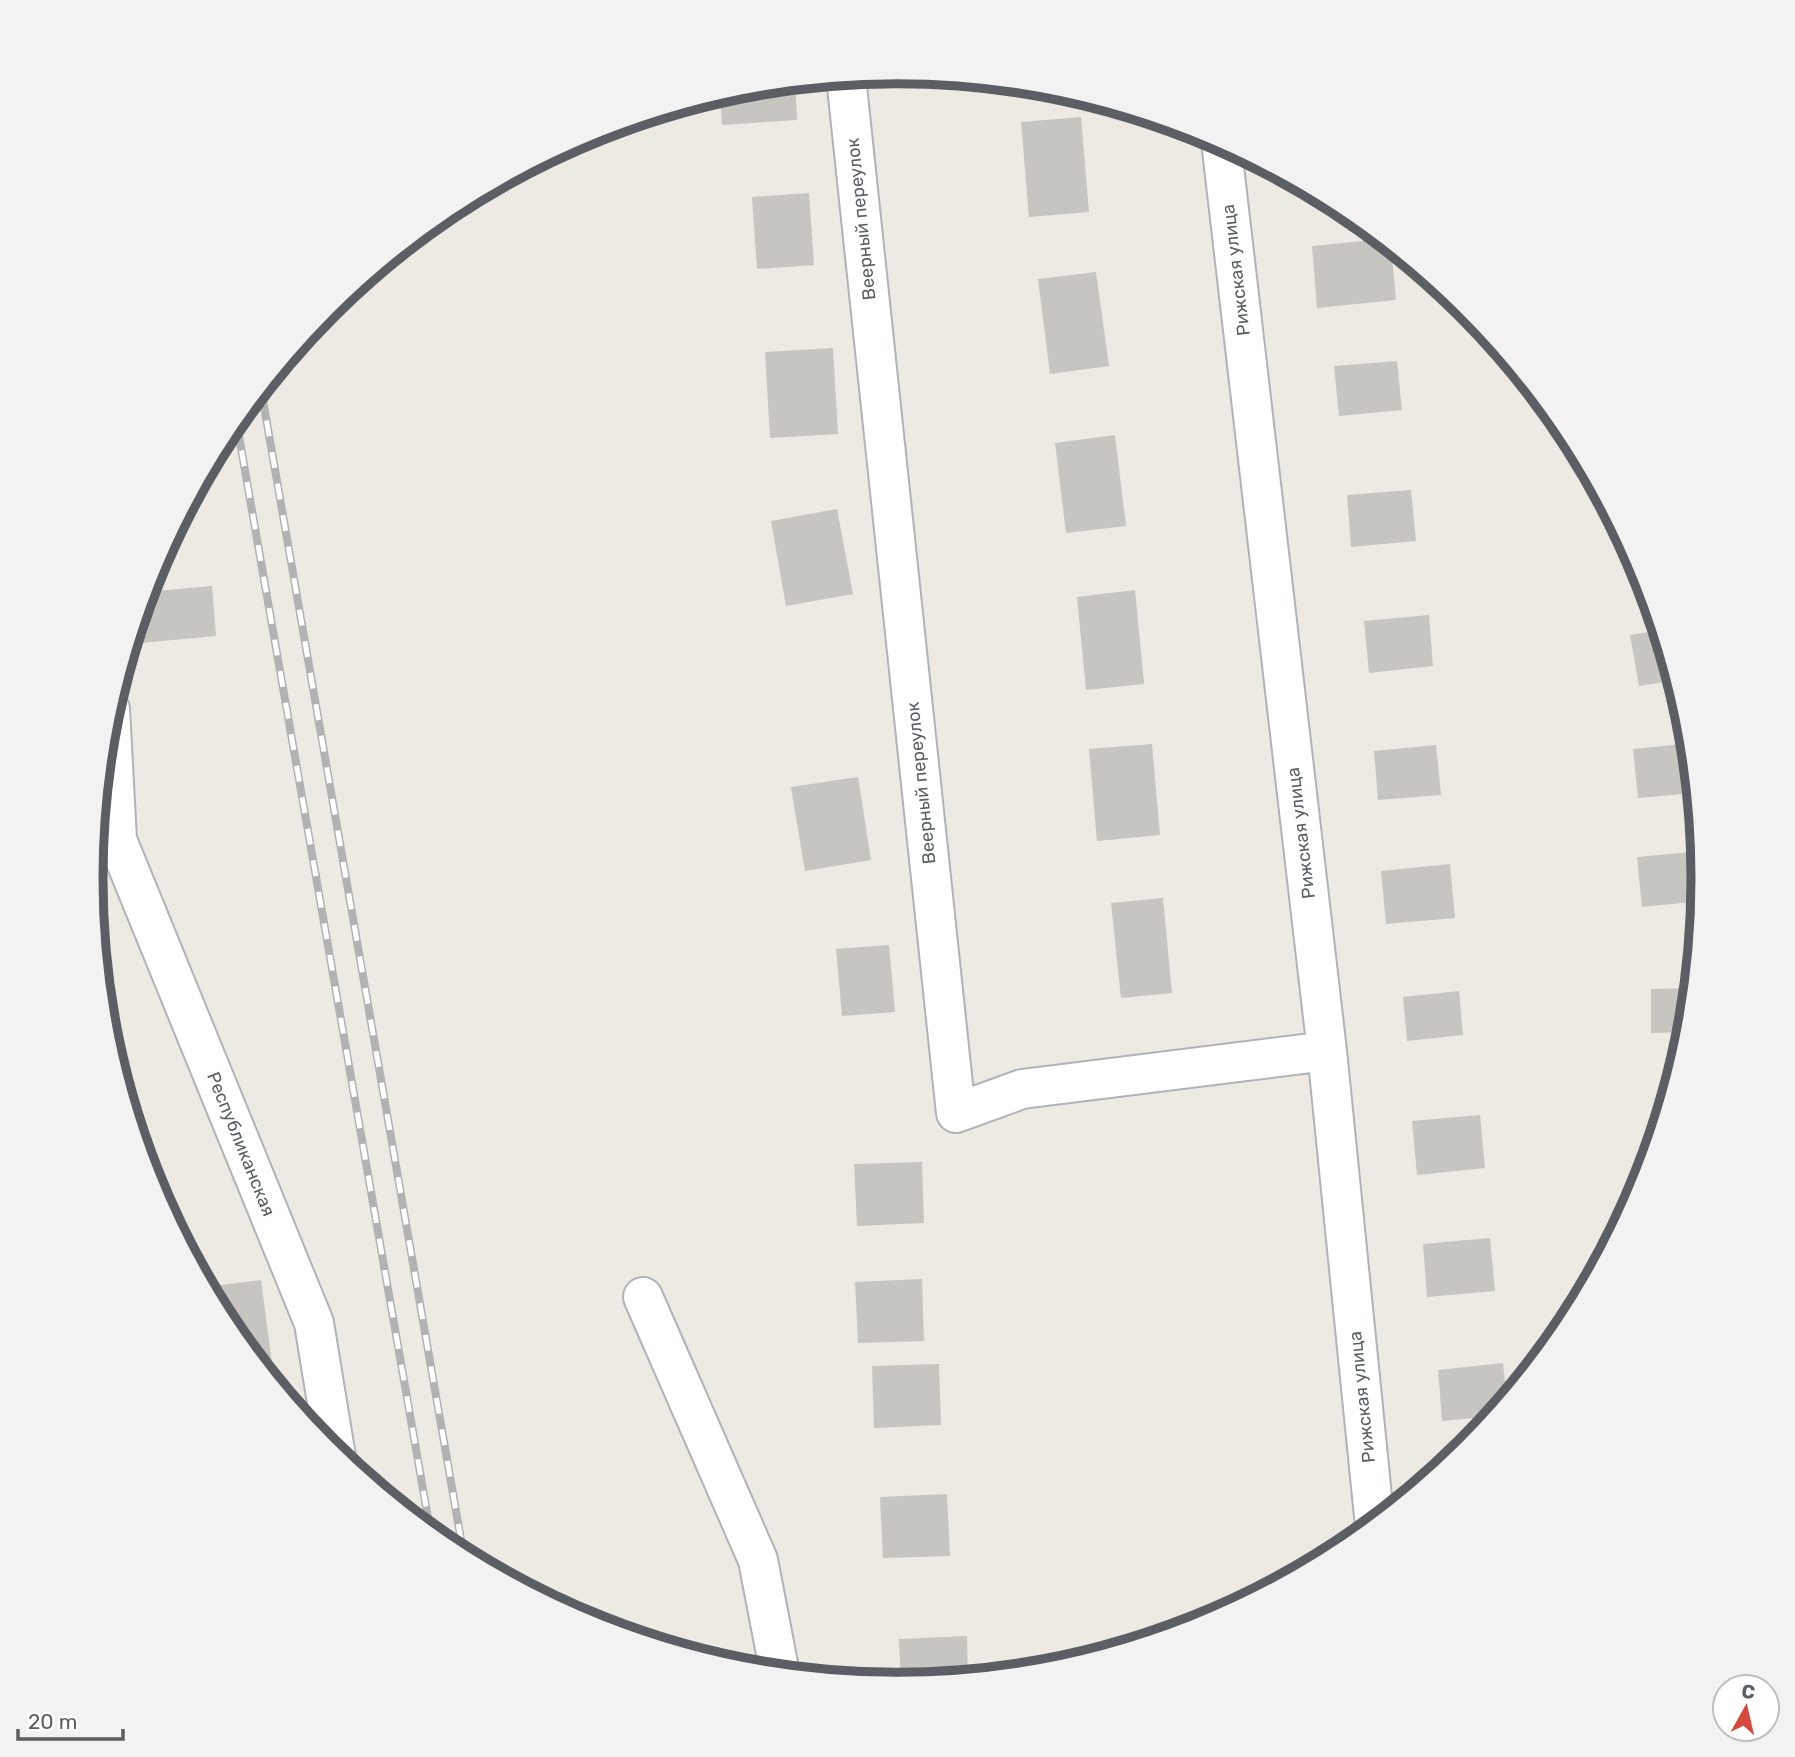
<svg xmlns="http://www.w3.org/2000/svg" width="1795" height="1757" font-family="Rubik,sans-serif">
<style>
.building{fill:#c7c5c0}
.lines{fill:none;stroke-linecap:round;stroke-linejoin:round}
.street-casing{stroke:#b0b3b7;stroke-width:42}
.street{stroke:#fff;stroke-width:38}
.rail-casing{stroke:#b1b2b2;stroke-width:8}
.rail{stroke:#fff;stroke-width:5;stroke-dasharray:16;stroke-linecap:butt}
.labels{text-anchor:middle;stroke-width:5;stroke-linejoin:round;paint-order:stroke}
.street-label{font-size:18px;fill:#5b5e62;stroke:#fff}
.rim{fill:none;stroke:#5b5e62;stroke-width:9}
</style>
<rect width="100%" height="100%" fill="#eceae3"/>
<!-- building -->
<path class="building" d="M795 82 797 120 722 125 720 93 741 87Z
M1081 117 1089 212 1029 217 1021 122Z
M809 193 814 265 757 269 752 197Z
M1384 239 1391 245 1396 300 1317 308 1312 246Z
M1096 272 1109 366 1050 374 1038 279Z
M833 348 838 434 770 438 765 352Z
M1397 361 1402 410 1339 416 1334 366Z
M1115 435 1126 526 1066 533 1055 443Z
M1411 490 1416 541 1351 547 1347 495Z
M837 509 853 594 786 606 771 521Z
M1621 529 1638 561 1624 562Z
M212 586 216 636 130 644 145 592Z
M1135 590 1144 684 1086 690 1077 597Z
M1429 615 1433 666 1369 673 1364 621Z
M1661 630 1676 680 1639 686 1630 635Z
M1691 743 1696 793 1638 798 1633 749Z
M1152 744 1160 835 1097 841 1089 749Z
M1436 745 1441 795 1378 800 1374 751Z
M858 777 871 860 805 871 791 787Z
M1701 851 1704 880 1702 901 1642 907 1637 857Z
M1450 864 1455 918 1386 924 1381 871Z
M1163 898 1172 993 1121 998 1111 903Z
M889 945 895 1012 842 1016 836 949Z
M1693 988 1689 1032 1651 1033V989Z
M1459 991 1463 1035 1407 1041 1403 997Z
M1669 1103 1657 1140 1654 1104Z
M1480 1115 1485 1168 1417 1175 1412 1121Z
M922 1162 924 1223 857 1226 854 1164Z
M1490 1238 1495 1291 1427 1297 1423 1244Z
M922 1279 924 1341 858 1343 855 1282Z
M261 1280 275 1386 226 1326 205 1287Z
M1503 1363 1507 1401 1495 1416 1442 1421 1438 1370Z
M939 1364 941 1425 874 1428 872 1366Z
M947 1494 950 1556 883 1558 880 1497Z
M967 1636 968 1678 901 1685 899 1639Z"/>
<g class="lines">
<defs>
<path id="street" d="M846 77 956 1113 1022 1089 1327 1051
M1221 141 1327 1051 1375 1526
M110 709 117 840 314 1323 336 1457
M643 1297 758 1560 780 1674"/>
</defs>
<!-- street casing -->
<use href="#street" class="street-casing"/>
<!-- street -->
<use href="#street" class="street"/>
<defs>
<path id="rail" d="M261 389 464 1557
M236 419 431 1535"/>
</defs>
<!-- rail casing -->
<use href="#rail" class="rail-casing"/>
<!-- rail -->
<use href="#rail" class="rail"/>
</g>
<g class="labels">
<!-- street labels -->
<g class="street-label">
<text transform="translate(861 219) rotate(-96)" y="6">Веерный переулок</text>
<text transform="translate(1236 270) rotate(-97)" y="6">Рижская улица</text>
<text transform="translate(921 783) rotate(-96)" y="6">Веерный переулок</text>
<text transform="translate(1301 833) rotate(-97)" y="6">Рижская улица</text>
<text transform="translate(241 1144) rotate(68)" y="6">Республиканская</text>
<text transform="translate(1362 1397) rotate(-96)" y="6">Рижская улица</text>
</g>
</g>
<!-- crop -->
<path d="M0 0H1795V1757H0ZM103 878a794 794 0 1 1 1588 0a794 794 0 1 1-1588 0Z" fill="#f2f2f2" fill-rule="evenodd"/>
<path class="rim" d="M103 878a794 794 0 1 1 1588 0a794 794 0 1 1-1588 0Z"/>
<!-- north arrow -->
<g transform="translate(1746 1708) rotate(8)"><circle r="33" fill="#ffffff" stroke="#bdbfc0" stroke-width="2"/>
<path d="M0-5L12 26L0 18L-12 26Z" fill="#d64a3e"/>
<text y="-10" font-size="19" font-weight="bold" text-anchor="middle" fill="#5b5e62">С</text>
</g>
<!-- scale -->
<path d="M18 1729v10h105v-10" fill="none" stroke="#5b5e62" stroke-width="3.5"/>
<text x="28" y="1729" font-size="21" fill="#5b5e62" stroke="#ffffff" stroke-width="5" paint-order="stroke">20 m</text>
</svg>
